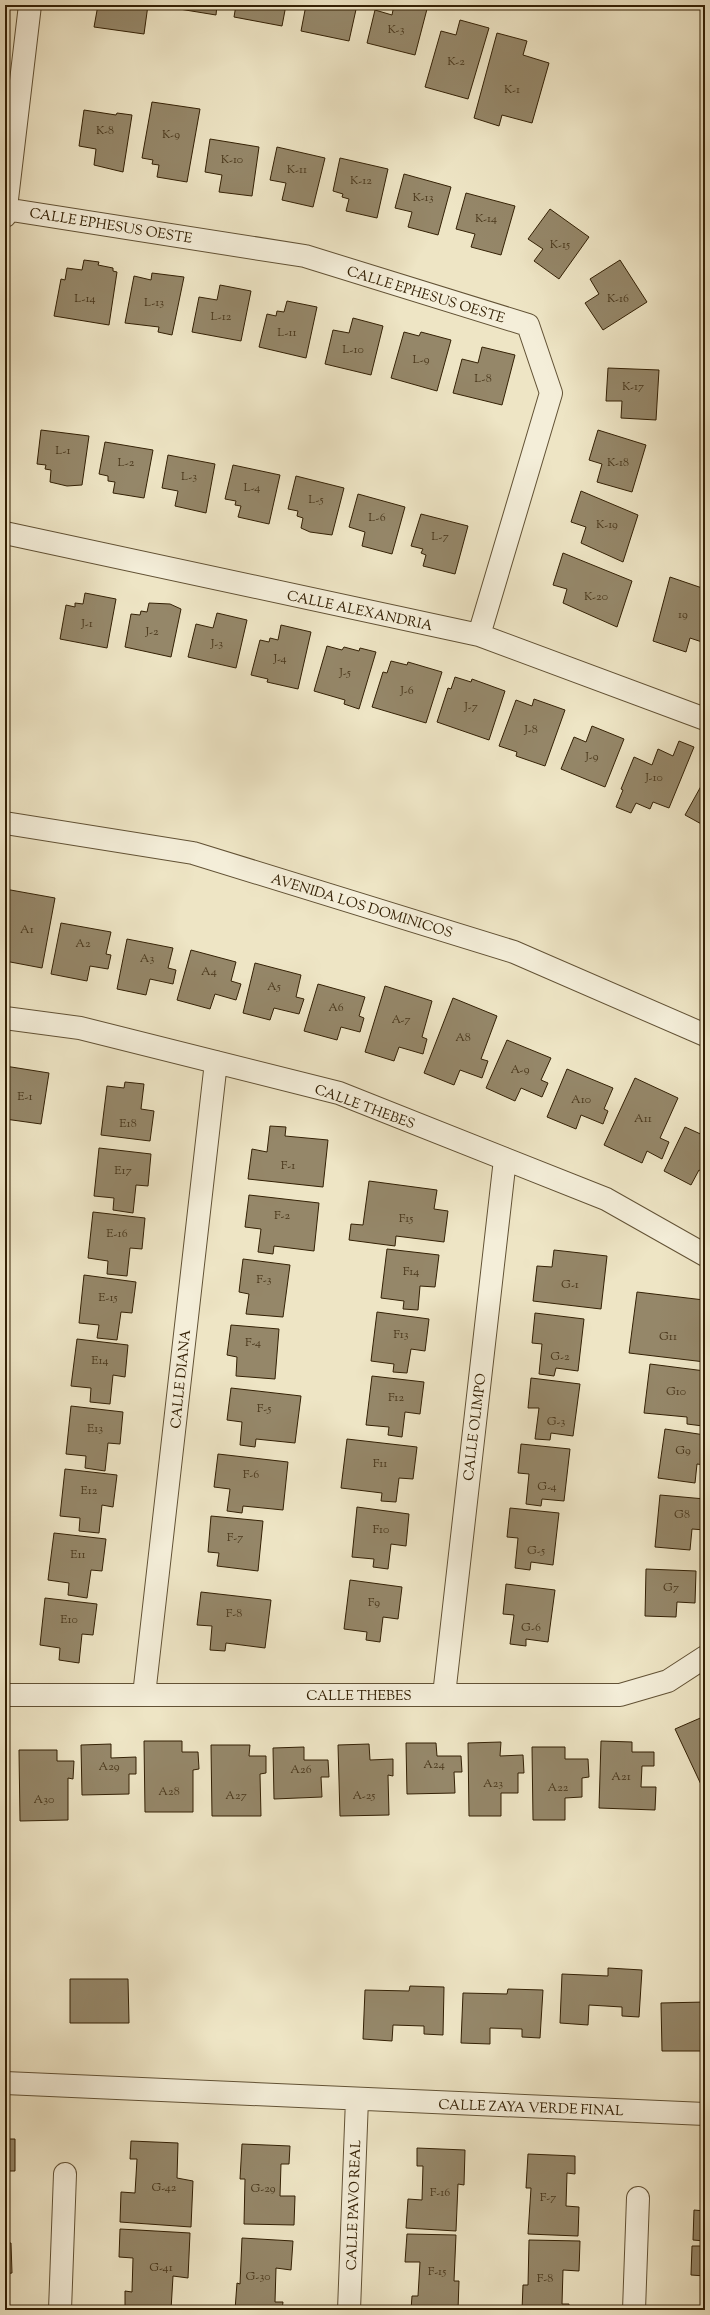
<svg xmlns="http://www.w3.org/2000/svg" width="710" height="2315" font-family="'Sorts Mill Goudy',serif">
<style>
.building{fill:#958769;stroke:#342105}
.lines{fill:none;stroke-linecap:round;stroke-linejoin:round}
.minor-casing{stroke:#625235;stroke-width:24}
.minor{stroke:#f4eed9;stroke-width:22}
.labels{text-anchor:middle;stroke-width:3;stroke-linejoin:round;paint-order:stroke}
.number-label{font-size:12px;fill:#4c3a1e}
.street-label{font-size:14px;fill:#342105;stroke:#f4eed9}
</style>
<rect width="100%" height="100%" fill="#eee5c5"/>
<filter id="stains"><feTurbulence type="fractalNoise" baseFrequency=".005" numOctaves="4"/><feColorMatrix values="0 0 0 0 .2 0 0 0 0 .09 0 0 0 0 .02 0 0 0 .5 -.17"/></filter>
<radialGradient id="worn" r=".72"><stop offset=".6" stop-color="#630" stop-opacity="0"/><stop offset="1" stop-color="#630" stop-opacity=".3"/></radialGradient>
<!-- building -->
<path class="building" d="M98 5H148L144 34 94 27Z
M167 5H217L216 15 167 7Z
M236 5H286L282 26 234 17Z
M306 5H357L349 41 301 31Z
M394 5H412L427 9 415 55 367 43 375 10 392 15Z
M460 20 489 28 468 99 425 87 441 31 456 35Z
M497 33 527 41 523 55 549 63 532 123 502 115 499 126 474 118Z
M152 102 200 109 187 182 157 177 159 165 152 164 153 160 142 158Z
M84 110 116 115 117 113 132 115 123 172 94 165 96 149 79 146Z
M210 139 259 147 252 196 219 192 222 175 205 172Z
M277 147 325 158 313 207 282 200 286 183 270 180Z
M340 158 388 169 377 218 346 211 349 199 342 197 343 194 333 191Z
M404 174 451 187 438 235 408 227 412 212 395 208Z
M466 193 515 206 501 255 471 247 475 234 456 229Z
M550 209 589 237 559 279 534 261 543 249 528 239Z
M84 260 99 262 98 265 113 268V271L117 272 109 325 54 316 61 279 65 280 67 268 82 270Z
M620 260 647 302 603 330 585 303 599 294 590 279Z
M152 273 184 277 172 335 158 332 159 327 125 323 134 276 151 280Z
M220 285 251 291 241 341 192 332 199 297 217 300Z
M287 301 317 307 306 358 259 347 267 314 276 316 277 311 284 312Z
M353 318 383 326 371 375 325 364 333 330 349 333Z
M404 332 419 336 421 332 451 340 437 391 391 378Z
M482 347 515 355 502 405 453 393 462 359 478 363Z
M608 368 659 370 656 420 621 418 622 401H606Z
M41 430 89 436 82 485 67 486 50 482 51 470 45 469 46 465 37 464Z
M598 430 646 445 632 492 597 482 602 464 589 460Z
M105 442 153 450 144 498 113 493 115 482 108 481V476L99 474Z
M168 455 215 464 206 513 175 506 178 491 162 488Z
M233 465 280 475 269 524 238 517 241 506 235 505 236 501 225 499Z
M296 476 344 488 332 535 310 532 301 528 303 518 297 516 298 511 288 509Z
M581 491 638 515 623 562 581 543 586 527 571 522Z
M358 494 405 507 392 554 362 546 365 532 349 527Z
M421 514 468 526 455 574 423 566 426 555 421 553 423 549 411 546Z
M563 553 632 581 617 627 563 603 567 589 553 585Z
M670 577 705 589V643L690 638 686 652 653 641Z
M85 593 116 599 107 648 60 639 66 605 75 607V603L83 604Z
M149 603 170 604 181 609 171 657 125 647 131 614 140 615 141 611 147 612Z
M217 613 247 620 236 668 188 657 196 624 213 628Z
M281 625 311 632 298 689 267 682 268 679 251 675 260 640 269 642 270 638 278 640Z
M327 646 342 650 344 647 359 651 360 648 376 652 359 709 344 704 345 700 314 691Z
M391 661 407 665 408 662 442 672 426 723 372 707 383 672 387 673Z
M455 677 471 682 472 679 505 691 489 740 437 722 448 688 451 689Z
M534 699 565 710 545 766 516 756 517 752 499 746 516 700 532 706Z
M592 726 624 739 605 787 561 769 574 737 586 742Z
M679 741 694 747 669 808 653 802 650 809 636 803 631 813 616 807 623 790 621 789 634 757 652 765 658 749 673 756Z
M705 779V826L685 815Z
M5 889 55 898 42 968 5 961Z
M61 923 111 932 106 954 111 955 108 969 90 966 87 981 51 974Z
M127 939 173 948 168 968 176 970 173 984 150 979 146 995 117 989Z
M191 950 236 962 231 981 241 984 236 1000 215 994 210 1009 177 1000Z
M255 963 301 975 296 997 304 999 299 1014 274 1008 270 1020 243 1013Z
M318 984 365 997 359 1016 364 1018 360 1032 341 1027 337 1040 304 1031Z
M385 986 432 1001 422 1037 427 1039 423 1054 399 1047 394 1061 365 1052Z
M453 998 497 1016 481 1059 488 1061 482 1078 460 1070 454 1085 424 1073Z
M507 1040 551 1058 541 1080 548 1083 542 1097 521 1088 515 1101 486 1088Z
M5 1066 49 1073 41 1124 5 1119Z
M567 1069 613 1088 604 1109 608 1111 603 1124 581 1115 576 1129 547 1117Z
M635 1078 678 1098 660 1138 669 1142 662 1159 647 1151 642 1163 604 1145Z
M125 1082 144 1084 141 1109 154 1111 150 1141 101 1135 107 1086 124 1088Z
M270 1126 286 1127 285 1136 328 1140 323 1187 248 1179 252 1149 267 1152Z
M685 1127 705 1136V1173L699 1170 691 1185 664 1171Z
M99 1148 151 1154 148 1186 136 1185 133 1213 113 1210 114 1198 94 1196Z
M369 1181 437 1190 434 1209 448 1211 444 1242 396 1236 395 1246 349 1240 351 1224 363 1225Z
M249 1195 319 1203 314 1251 274 1246 273 1254 258 1252 261 1229 245 1227Z
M93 1212 145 1218 142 1249 130 1248 127 1276 107 1274 108 1261 88 1258Z
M387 1249 439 1255 435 1287 420 1286 418 1310 403 1309 404 1301 381 1298Z
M554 1250 607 1256 601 1309 533 1301 537 1266 552 1267Z
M243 1259 290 1265 283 1317 246 1314 249 1294 239 1292Z
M84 1275 136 1282 132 1313 121 1312 117 1340 97 1338 99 1325 79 1323Z
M637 1292 704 1300 701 1320H705V1362L629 1353Z
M377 1312 429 1319 425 1351 411 1349 407 1373 393 1372 394 1364 371 1361Z
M535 1313 584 1319 578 1371 556 1368 554 1376 539 1374 542 1344 532 1343Z
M231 1325 279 1329 275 1379 236 1376 237 1357 227 1355Z
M77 1339 128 1345 125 1377 113 1375 110 1404 90 1402 91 1388 71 1386Z
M650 1364 705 1371 703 1426 687 1424V1417L644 1413Z
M372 1376 424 1382 420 1414 405 1412 402 1437 388 1435 389 1427 366 1425Z
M531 1378 580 1384 573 1436 551 1433 550 1440 535 1439 539 1408H528Z
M231 1388 301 1396 295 1443 256 1439 255 1447 240 1445 242 1422 227 1420Z
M71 1406 123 1412 120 1444 108 1443 105 1471 85 1468 86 1456 66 1454Z
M665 1429 705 1435V1465L697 1464 695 1483 658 1478Z
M347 1439 417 1447 413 1479 399 1478 396 1502 381 1501 382 1493 341 1488Z
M521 1444 570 1449 564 1501 542 1499 541 1506 526 1504 529 1474 518 1473Z
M218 1454 288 1462 283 1510 243 1506 242 1513 227 1511 230 1489 214 1487Z
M65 1469 117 1475 113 1507 102 1505 99 1533 79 1531 80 1518 60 1516Z
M660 1495 705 1499V1530L692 1529 690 1550 655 1547Z
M357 1507 409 1514 406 1546 391 1544 388 1569 373 1567 374 1559 352 1557Z
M510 1508 559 1513 553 1565 531 1562 530 1570 515 1568 518 1538 507 1537Z
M211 1516 263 1521 258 1571 217 1566 219 1553 208 1552Z
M54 1533 106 1539 102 1571 91 1570 87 1598 68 1595 69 1583 48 1580Z
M646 1569 696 1571 695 1603 677 1602 676 1617 645 1616Z
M350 1580 402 1587 398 1619 383 1617 380 1642 366 1640 367 1632 344 1629Z
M506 1584 555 1590 548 1642 526 1639V1646L510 1644 514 1615 503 1614Z
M201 1592 271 1600 265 1648 226 1643 225 1651 210 1650 212 1626 197 1625Z
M45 1598 97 1604 93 1635 82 1634 79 1663 59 1660 60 1648 40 1645Z
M705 1716V1793L675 1729Z
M144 1741H182V1752H198L199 1769 193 1770V1812H145Z
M601 1741 632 1742V1752H654V1766H642L641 1787H656L655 1810 599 1808Z
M501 1742 500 1756 523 1755 524 1773H518V1793H501V1816H469L468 1743Z
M406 1743H436L437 1756H461L462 1772H454L455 1793 407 1794Z
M111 1744V1758L136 1757V1774H129V1794L82 1795 81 1745Z
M369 1744 370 1760 393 1759V1776L388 1775 389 1815 340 1816 338 1745Z
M211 1745H250L249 1756H266V1773L260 1774 261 1816H212Z
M304 1747V1760H328L329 1777H321L322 1797 274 1799 273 1748Z
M532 1747H565V1759H588L589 1777 582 1778V1797L565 1798V1820H533Z
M19 1750H57V1761H74L73 1779 68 1778V1820L20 1821Z
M608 1968 642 1970 639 2017 622 2016V2007L589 2005 588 2025 560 2023 562 1974 608 1976Z
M70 1979H128L129 2023H70Z
M410 1986 444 1987 443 2035 424 2034V2026L393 2025 392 2041 363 2039 365 1990 409 1991Z
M508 1989 543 1990 540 2038 522 2037V2029L490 2028V2044L461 2043 463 1993 507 1994Z
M705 2002V2051H662L661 2003Z
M5 2139H15V2171H7L8 2220H5Z
M131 2141 178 2143 177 2178 193 2181 191 2227 120 2222 121 2192 135 2193 137 2159H130Z
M242 2144 290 2146 289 2164H281L280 2196H295L294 2225 244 2224 245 2179H240Z
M417 2148 465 2150 464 2185 458 2184 456 2231 406 2228 408 2199 422 2200 423 2166H417Z
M528 2154 575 2156V2174L567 2173 566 2206 579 2207 578 2236 528 2234 531 2188H526Z
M702 2161H705V2178L702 2177Z
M694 2210 705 2211V2241L693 2240Z
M120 2229 190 2233 188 2278 173 2276 171 2310 125 2309V2291L132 2292 133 2258 119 2257Z
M407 2234 456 2235 454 2281H459L458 2310H411L412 2296H418L420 2262H405Z
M242 2238 293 2241 291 2270 276 2268 275 2302H283L282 2310H235L237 2283 240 2284Z
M529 2240 580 2241 579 2271 563 2270 562 2304H569V2310H522L523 2285H528Z
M5 2243H11L12 2273 5 2274Z
M692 2246H705V2276L691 2275Z"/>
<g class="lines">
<defs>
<path id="minor" d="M5 209 305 256 528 325 551 393 479 635
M5 216 30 5
M5 533 479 635 705 719
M5 823 193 853 514 952 705 1035
M5 1018 80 1028 339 1093 606 1199 705 1255
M5 1695H620L668 1681 705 1657
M144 1695 216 1062
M444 1695 505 1159
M5 2083 705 2114
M60 2310 65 2174
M349 2310 357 2099
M634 2310 638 2198"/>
</defs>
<!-- minor casing -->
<use href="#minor" class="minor-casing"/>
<!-- minor -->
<use href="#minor" class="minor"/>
</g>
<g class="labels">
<!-- number labels -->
<g class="number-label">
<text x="396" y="33">K-3</text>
<text x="456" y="65">K-2</text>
<text x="512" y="93">K-1</text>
<text x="105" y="134">K-8</text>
<text x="171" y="138">K-9</text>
<text x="232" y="163">K-10</text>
<text x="297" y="173">K-11</text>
<text x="361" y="184">K-12</text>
<text x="423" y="201">K-13</text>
<text x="486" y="222">K-14</text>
<text x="560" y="248">K-15</text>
<text x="85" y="302">L-14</text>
<text x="618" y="302">K-16</text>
<text x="154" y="306">L-13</text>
<text x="221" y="320">L-12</text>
<text x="287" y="336">L-11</text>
<text x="353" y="353">L-10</text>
<text x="421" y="363">L-9</text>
<text x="483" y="382">L-8</text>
<text x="633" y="390">K-17</text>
<text x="63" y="454">L-1</text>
<text x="126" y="466">L-2</text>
<text x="618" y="466">K-18</text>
<text x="189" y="480">L-3</text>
<text x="252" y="491">L-4</text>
<text x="316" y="503">L-5</text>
<text x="377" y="521">L-6</text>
<text x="607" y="528">K-19</text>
<text x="440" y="540">L-7</text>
<text x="596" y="600">K-20</text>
<text x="683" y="618">19</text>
<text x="87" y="627">J-1</text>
<text x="152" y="635">J-2</text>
<text x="217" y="647">J-3</text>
<text x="280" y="662">J-4</text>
<text x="345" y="676">J-5</text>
<text x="407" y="694">J-6</text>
<text x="471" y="710">J-7</text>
<text x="531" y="733">J-8</text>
<text x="592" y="760">J-9</text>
<text x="654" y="781">J-10</text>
<text x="27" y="933">A1</text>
<text x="83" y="947">A2</text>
<text x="147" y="962">A3</text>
<text x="209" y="975">A4</text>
<text x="274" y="990">A5</text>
<text x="336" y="1011">A6</text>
<text x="401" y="1023">A-7</text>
<text x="463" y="1041">A8</text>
<text x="520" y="1073">A-9</text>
<text x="25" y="1100">E-1</text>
<text x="581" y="1103">A10</text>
<text x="643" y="1122">A11</text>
<text x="128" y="1127">E18</text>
<text x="288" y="1169">F-1</text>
<text x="123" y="1174">E17</text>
<text x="282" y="1219">F-2</text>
<text x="406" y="1222">F15</text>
<text x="117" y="1237">E-16</text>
<text x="411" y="1275">F14</text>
<text x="264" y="1283">F-3</text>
<text x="570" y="1288">G-1</text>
<text x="108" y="1301">E-15</text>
<text x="401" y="1338">F13</text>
<text x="668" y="1340">G11</text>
<text x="253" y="1346">F-4</text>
<text x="560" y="1360">G-2</text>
<text x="100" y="1364">E14</text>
<text x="676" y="1395">G10</text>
<text x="396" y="1401">F12</text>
<text x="264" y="1412">F-5</text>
<text x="556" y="1425">G-3</text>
<text x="95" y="1432">E13</text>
<text x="683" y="1454">G9</text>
<text x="380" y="1467">F11</text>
<text x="251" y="1478">F-6</text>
<text x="547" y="1490">G-4</text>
<text x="89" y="1494">E12</text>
<text x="682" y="1518">G8</text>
<text x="381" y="1533">F10</text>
<text x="235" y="1541">F-7</text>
<text x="536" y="1554">G-5</text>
<text x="78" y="1558">E11</text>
<text x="671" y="1591">G7</text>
<text x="374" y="1606">F9</text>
<text x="234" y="1617">F-8</text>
<text x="69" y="1623">E10</text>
<text x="531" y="1631">G-6</text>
<text x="434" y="1768">A24</text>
<text x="109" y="1770">A29</text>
<text x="301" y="1773">A26</text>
<text x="621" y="1780">A21</text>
<text x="493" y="1787">A23</text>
<text x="558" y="1791">A22</text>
<text x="169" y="1795">A28</text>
<text x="236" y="1799">A27</text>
<text x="364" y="1799">A-25</text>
<text x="44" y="1803">A30</text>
<text x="164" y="2191">G-42</text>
<text x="263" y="2192">G-29</text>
<text x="440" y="2196">F-16</text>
<text x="548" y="2201">F-7</text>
<text x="161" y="2271">G-41</text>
<text x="437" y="2275">F-15</text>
<text x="258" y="2280">G-30</text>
<text x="545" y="2282">F-8</text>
</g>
<!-- street labels -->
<g class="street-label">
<text transform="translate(111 225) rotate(9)" y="5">CALLE EPHESUS OESTE</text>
<text transform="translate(426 294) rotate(17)" y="5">CALLE EPHESUS OESTE</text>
<text transform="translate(360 610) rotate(12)" y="5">CALLE ALEXANDRIA</text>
<text transform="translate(362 905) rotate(17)" y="5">AVENIDA LOS DOMINICOS</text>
<text transform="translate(365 1106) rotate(20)" y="5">CALLE THEBES</text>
<text transform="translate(180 1379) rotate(-84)" y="5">CALLE DIANA</text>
<text transform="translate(474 1427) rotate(-83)" y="5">CALLE OLIMPO</text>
<text x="359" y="1700">CALLE THEBES</text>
<text transform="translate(531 2107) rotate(2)" y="5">CALLE ZAYA VERDE FINAL</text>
<text transform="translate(353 2205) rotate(-88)" y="5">CALLE PAVO REAL</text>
</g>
</g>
<!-- margin -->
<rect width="710" height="2315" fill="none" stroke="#eee5c5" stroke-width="20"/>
<rect x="6" y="6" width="698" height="2303" fill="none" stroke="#342105" stroke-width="2"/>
<rect x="10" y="10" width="690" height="2295" fill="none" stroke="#342105"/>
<rect width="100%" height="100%" filter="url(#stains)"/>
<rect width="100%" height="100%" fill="url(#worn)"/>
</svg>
